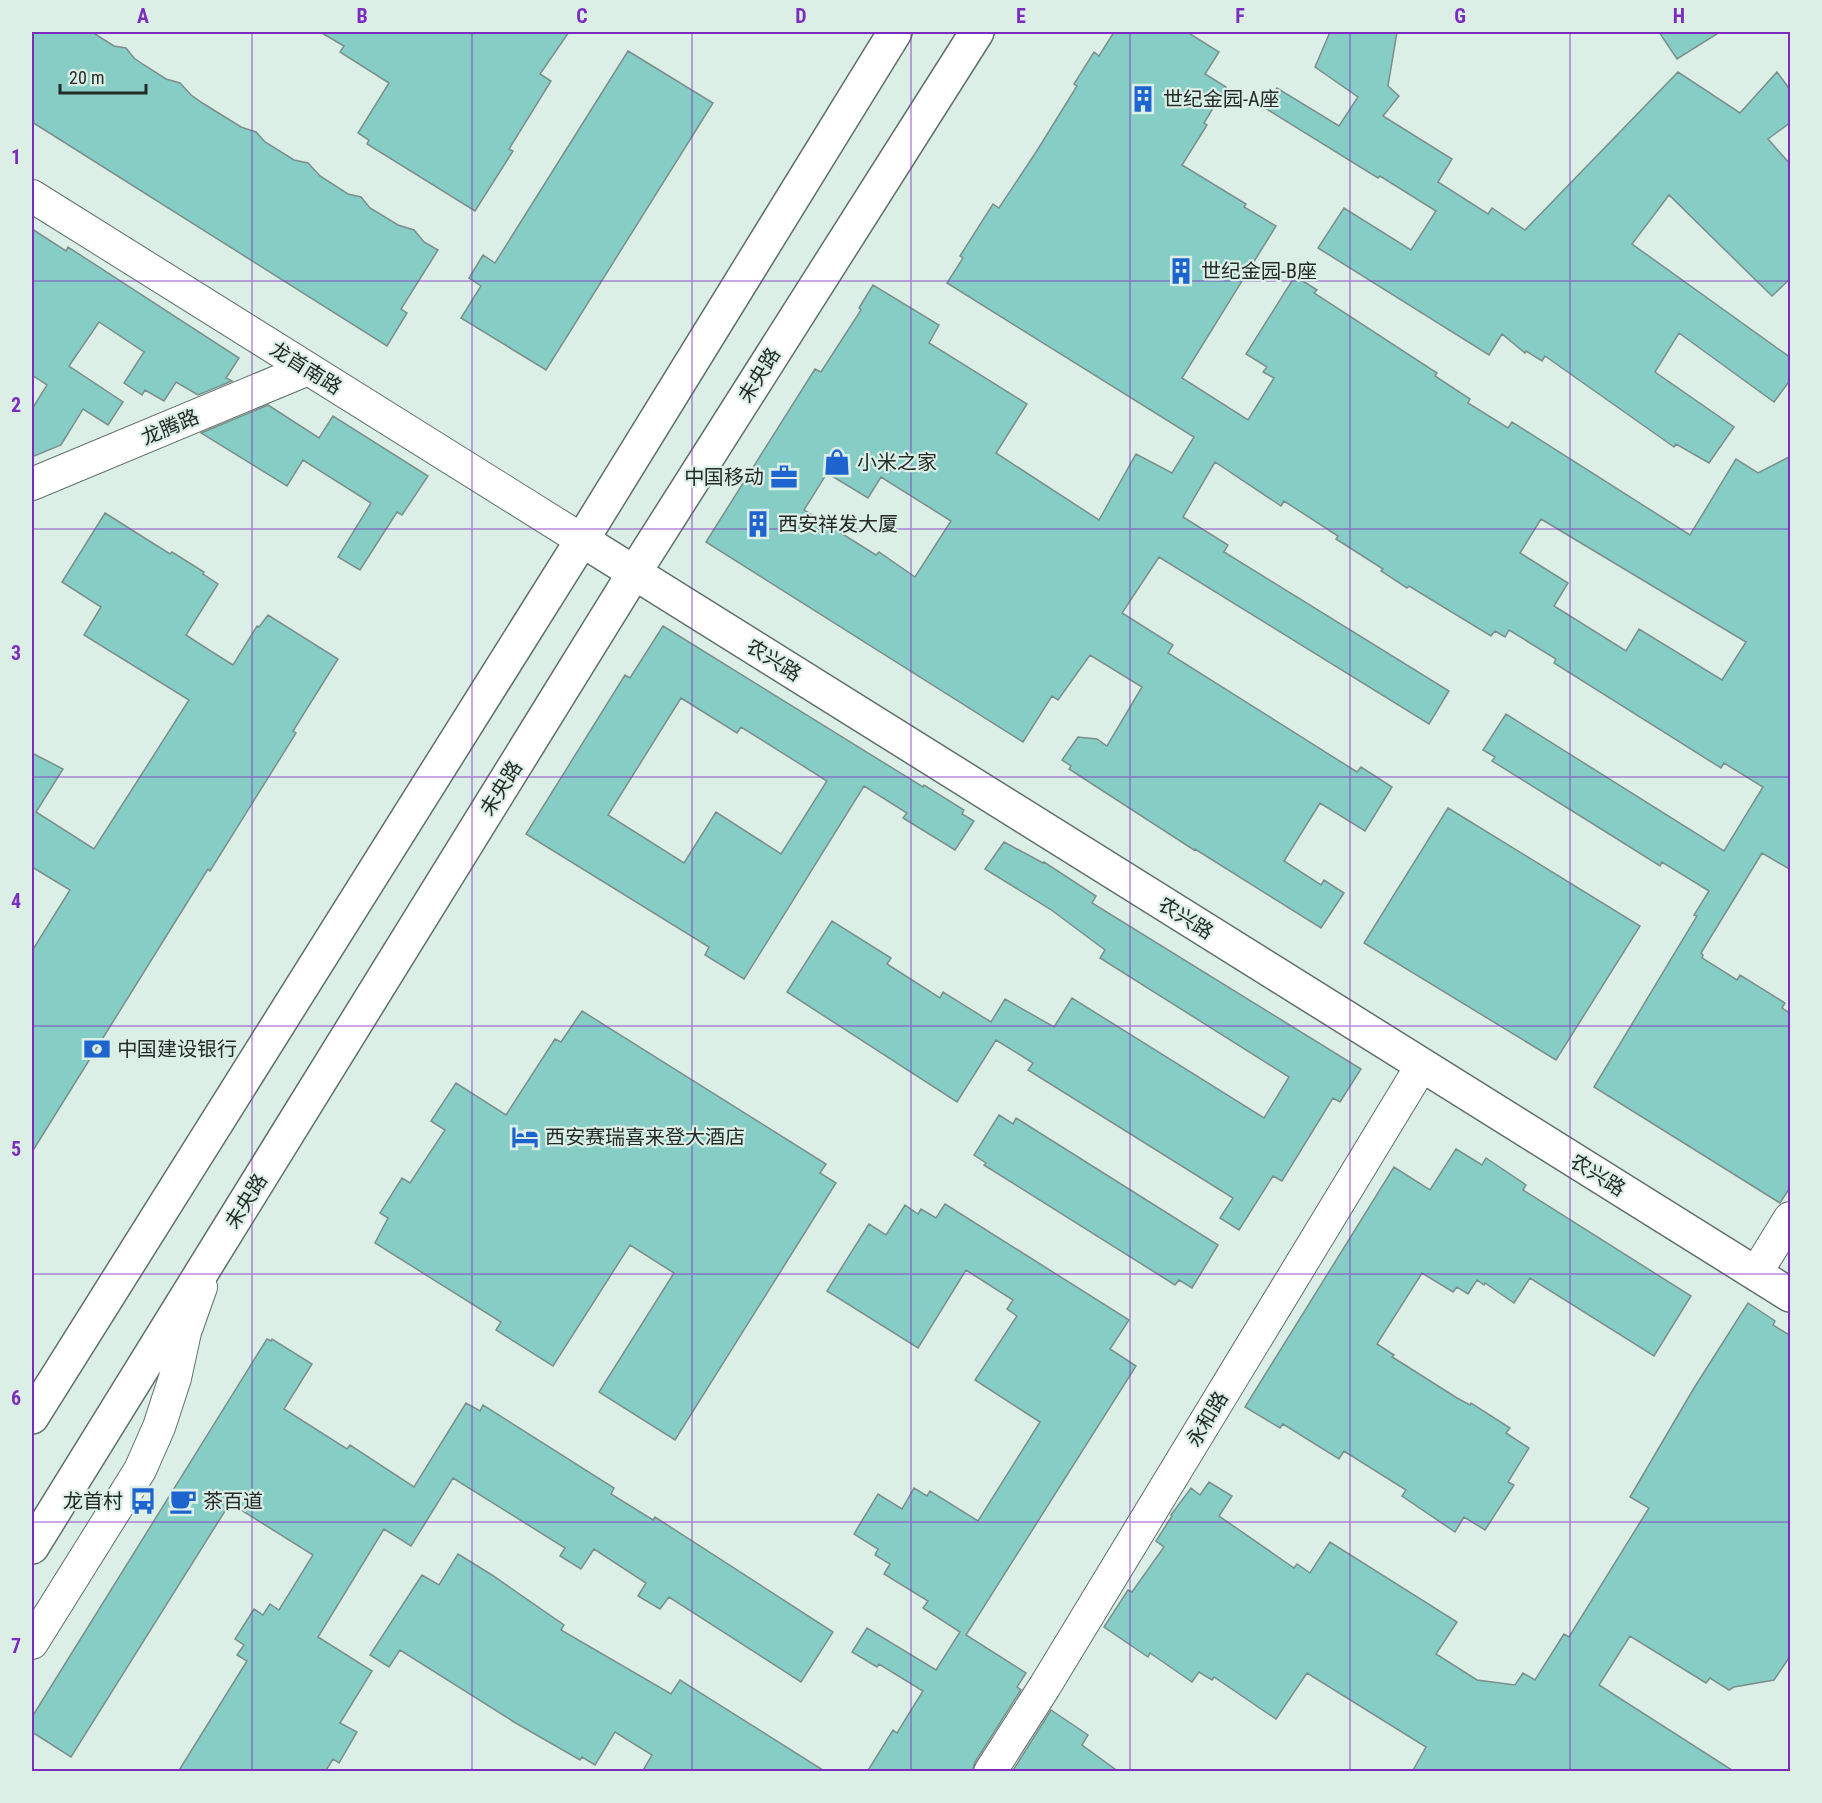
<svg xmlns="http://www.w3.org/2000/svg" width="1822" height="1803" font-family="'Roboto Condensed','Noto Sans SC',sans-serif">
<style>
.building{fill:#86cec5;stroke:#7a8e8b;stroke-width:1.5;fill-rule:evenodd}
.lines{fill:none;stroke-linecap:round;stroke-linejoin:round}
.minor-casing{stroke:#5f7069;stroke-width:34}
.tertiary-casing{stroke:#5f7069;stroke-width:36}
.primary-casing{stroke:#5f7069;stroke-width:36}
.minor{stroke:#fff;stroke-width:32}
.tertiary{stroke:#fff;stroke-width:33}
.primary{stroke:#fff;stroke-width:33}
.grid{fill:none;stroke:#7b2cbf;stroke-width:1.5;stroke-opacity:0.55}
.labels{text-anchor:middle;stroke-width:4.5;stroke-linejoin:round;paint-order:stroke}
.poi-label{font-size:20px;fill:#232a27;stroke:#dcefe7;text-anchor:start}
.street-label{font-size:20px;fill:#232a27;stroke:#dcefe7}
.neatline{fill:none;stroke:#7b2cbf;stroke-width:2}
.grid-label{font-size:20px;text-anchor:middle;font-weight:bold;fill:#7b2cbf}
</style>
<rect width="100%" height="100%" fill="#dcefe7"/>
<!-- building -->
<path class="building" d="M32 32H92L114 46 126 48 134 58 144 65 166 79 180 83 191 95 204 104 241 127 256 132 265 142 294 160 308 163 320 176 348 194 361 197 370 208 398 225 414 230 424 242 438 250 401 309 407 313 387 346 32 122Z
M320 32H569L540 74 551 81 509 149 513 151 475 211 367 144 369 140 358 133 389 83 340 52 344 46Z
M1114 32H1187L1219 52 1205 74 1226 87 1204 123 1207 125 1182 165 1246 204 1244 207 1276 226 1182 378 1248 420 1274 378 1263 372 1267 367 1246 354 1295 276 1317 290 1314 293 1437 373 1435 376 1470 399 1468 403 1508 428 1512 422 1690 535 1736 459 1758 473 1791 456V870L1762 853 1701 953 1703 955 1702 958 1737 980 1740 975 1785 1003 1782 1008 1791 1014V1186L1780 1203 1594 1087 1697 916 1694 915 1709 891 1662 862 1660 866 1606 832 1492 761 1495 757 1483 750 1506 714 1724 851 1763 787 1724 763 1721 768 1554 663 1556 659 1509 630 1505 637 1495 631 1491 636 1409 586 1407 588 1381 571 1383 569 1336 539 1338 536 1284 501 1281 506 1215 462 1183 517 1228 545 1224 552 1449 691 1429 724 1159 557 1122 613 1173 645 1168 653 1357 772 1361 767 1392 787 1365 831 1320 803 1284 861 1321 885 1324 880 1344 893 1321 928 1195 849 1194 850 1069 769 1071 766 1062 760 1078 737 1097 739 1107 746 1142 687 1090 655 1058 700 1052 696 1023 742 706 542 815 369 821 372 861 310 859 308 873 285 939 325 929 343 1027 404 996 453 1099 520 1136 454 1172 473 1194 437 947 283 963 258 960 256 993 204 999 208 1038 149 1077 86 1074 84 1094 52 1099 56ZM827 473 868 498 881 477 951 521 915 577 879 552 876 555 804 510ZM1541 519 1746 642 1722 680 1639 629 1626 651 1554 606 1568 583 1520 553Z
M1330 32H1397L1388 86 1399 96 1383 116 1452 159 1438 182 1488 214 1492 208 1525 230 1678 72 1740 113 1777 72 1791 91V122L1768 139 1791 165V278L1772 296 1669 195 1632 244 1791 358V379L1774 402 1679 333 1655 372 1734 427 1709 463 1676 444 1674 447 1545 356 1542 361 1526 351 1525 353 1502 334 1489 355 1318 248 1344 208 1411 250 1436 211 1380 176 1378 178 1265 108 1277 88 1339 126 1358 97 1315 67Z
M1659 32H1720L1677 59Z
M628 51 713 103 546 370 461 318 481 286 469 278 483 255 495 263Z
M32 229 66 251 68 247 239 358 226 378 232 381 198 395 176 382 164 401 145 390 142 395 124 383 144 352 99 322 69 366 123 402 108 425 83 409 61 445 32 457V409L47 385 32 375Z
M268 405 319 438 333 416 428 476 402 515 397 512 360 570 338 557 371 503 303 460 287 486 201 433Z
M105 513 170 554 172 552 204 572 203 574 218 584 186 635 209 650 233 665 257 626 259 627 268 615 338 659 293 731 296 733 210 871 208 869 32 1152V951L70 890 32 867V753L63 769 36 812 94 849 189 700 84 635 101 607 62 582Z
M663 626 923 787 924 785 964 810 962 814 974 821 955 850 903 818 907 813 864 786 744 979 705 955 709 947 526 834 625 675 630 678ZM681 698 737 733 741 727 827 781 781 854 716 812 684 863 608 815Z
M1448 808 1640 926 1556 1060 1364 943Z
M1004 842 1043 863 1044 862 1096 896 1092 903 1361 1069 1340 1102 1333 1098 1282 1181 1273 1176 1239 1230 1220 1218 1233 1198 1028 1070 1033 1063 996 1040 957 1102 787 992 832 921 891 958 887 964 940 998 943 992 991 1022 1005 999 1054 1027 1072 998 1264 1118 1289 1077 1100 958 1105 950 1050 909 985 869Z
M582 1011 826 1164 820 1173 836 1183 675 1440 599 1392 674 1273 630 1245 553 1366 496 1330 501 1322 375 1243 388 1218 380 1213 402 1178 410 1183 445 1130 431 1121 456 1083 506 1115 555 1039 561 1042Z
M999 1115 1013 1124 1016 1118 1218 1245 1192 1288 1179 1280 1175 1285 984 1165 986 1163 974 1155Z
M1456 1149 1482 1165 1486 1158 1526 1185 1523 1190 1691 1296 1654 1356 1530 1278 1514 1303 1485 1283 1484 1285 1477 1280 1468 1294 1457 1287 1453 1292 1422 1273 1377 1344 1394 1355 1392 1357 1405 1365 1457 1398 1470 1405 1471 1403 1510 1428 1506 1433 1529 1448 1508 1482 1514 1485 1485 1530 1464 1517 1455 1532 1402 1496 1406 1490 1344 1451 1339 1459 1283 1424 1280 1428 1245 1407 1394 1167 1430 1190Z
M945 1204 1129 1320 1110 1349 1136 1366 966 1635 1026 1673 1017 1687 1021 1690 975 1762 972 1772H867L893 1730 897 1733 923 1691 879 1664 877 1667 852 1652 867 1628 936 1670 960 1632 923 1608 928 1601 884 1574 890 1564 875 1555 878 1549 854 1534 878 1494 902 1509 914 1488 927 1496 930 1491 978 1521 1040 1422 975 1380 1017 1316 1007 1309 1013 1300 966 1270 918 1348 827 1291 869 1224 886 1235 905 1205 918 1214 921 1209 936 1218Z
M1748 1303 1775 1321 1773 1325 1791 1336V1655L1774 1680 1734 1687 1729 1690 1710 1678 1706 1683 1630 1636 1599 1685 1735 1772H1412L1426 1747 1307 1673 1276 1719 1214 1677 1212 1680 1199 1672 1192 1682 1150 1653 1148 1657 1104 1627 1128 1590 1132 1592 1164 1547 1156 1541 1172 1516 1171 1515 1191 1488 1200 1495 1209 1482 1232 1496 1219 1516 1294 1568 1297 1564 1310 1573 1330 1542 1457 1622 1436 1654 1477 1680 1515 1685 1523 1673 1535 1680 1564 1634 1569 1637 1649 1508 1630 1497 1694 1388Z
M267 1339 271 1341 272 1339 312 1364 284 1409 347 1449 350 1445 414 1487 466 1403 480 1411 483 1405 614 1488 611 1494 653 1520 655 1517 833 1632 801 1682 669 1597 660 1609 638 1596 646 1583 594 1549 581 1569 560 1556 565 1548 453 1478 411 1546 384 1529 318 1637 372 1671 340 1723 357 1732 339 1763 333 1759 325 1772H178L247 1661 237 1655 244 1645 235 1639 254 1609 263 1615 270 1604 279 1610 313 1555 230 1503 71 1757 32 1732V1717Z
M458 1554 492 1575 564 1625 561 1630 671 1694 680 1680 826 1772H642L652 1755 615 1732 595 1765 582 1757 580 1760 514 1722 400 1650 389 1667 370 1655 422 1575 439 1585Z
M1051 1710 1088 1735 1082 1745 1119 1772H1012Z"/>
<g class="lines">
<defs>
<path id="minor" d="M32 196 582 540
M32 484 308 369
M1756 1273 1790 1218
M32 1643 140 1470 159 1427 175 1378 185 1332 201 1287
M990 1772 1045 1686 1422 1065"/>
<path id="tertiary" d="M582 540 1790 1295"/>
<path id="primary" d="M32 1417 582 540 895 32
M32 1547 634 573 977 32"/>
</defs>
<!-- minor casing -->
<use href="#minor" class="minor-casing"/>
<!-- tertiary casing -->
<use href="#tertiary" class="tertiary-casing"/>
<!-- primary casing -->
<use href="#primary" class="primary-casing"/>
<!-- minor -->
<use href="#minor" class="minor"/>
<!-- tertiary -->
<use href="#tertiary" class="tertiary"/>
<!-- primary -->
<use href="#primary" class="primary"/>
</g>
<!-- grid -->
<path class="grid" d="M252 32V1772M472 32V1772M692 32V1772M911 32V1772M1130 32V1772M1350 32V1772M1570 32V1772M32 281H1790M32 529H1790M32 777H1790M32 1026H1790M32 1274H1790M32 1522H1790"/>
<!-- icons -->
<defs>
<symbol id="building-bare" viewBox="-9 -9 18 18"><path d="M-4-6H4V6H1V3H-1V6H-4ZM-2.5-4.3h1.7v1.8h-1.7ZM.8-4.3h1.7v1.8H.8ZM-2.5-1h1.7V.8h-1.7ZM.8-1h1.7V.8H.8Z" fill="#1d64cf" stroke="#dcefe7" stroke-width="2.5" paint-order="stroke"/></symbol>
<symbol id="shop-bare" viewBox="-9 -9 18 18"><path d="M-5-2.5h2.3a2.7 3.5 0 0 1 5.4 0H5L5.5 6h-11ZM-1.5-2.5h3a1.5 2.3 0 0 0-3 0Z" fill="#1d64cf" stroke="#dcefe7" stroke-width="2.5" paint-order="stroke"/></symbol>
<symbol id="office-bare" viewBox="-9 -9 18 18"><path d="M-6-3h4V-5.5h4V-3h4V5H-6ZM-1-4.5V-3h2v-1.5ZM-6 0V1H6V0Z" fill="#1d64cf" stroke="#dcefe7" stroke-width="2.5" paint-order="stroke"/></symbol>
<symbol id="bank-bare" viewBox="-9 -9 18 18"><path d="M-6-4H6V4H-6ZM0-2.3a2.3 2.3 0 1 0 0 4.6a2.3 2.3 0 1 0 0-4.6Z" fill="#1d64cf" stroke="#dcefe7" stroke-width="2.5" paint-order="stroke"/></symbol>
<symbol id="hotel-bare" viewBox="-9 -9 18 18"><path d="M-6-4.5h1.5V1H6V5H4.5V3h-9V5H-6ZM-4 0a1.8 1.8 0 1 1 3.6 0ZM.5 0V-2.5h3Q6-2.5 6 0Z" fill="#1d64cf" stroke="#dcefe7" stroke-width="2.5" paint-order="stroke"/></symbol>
<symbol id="bus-bare" viewBox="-9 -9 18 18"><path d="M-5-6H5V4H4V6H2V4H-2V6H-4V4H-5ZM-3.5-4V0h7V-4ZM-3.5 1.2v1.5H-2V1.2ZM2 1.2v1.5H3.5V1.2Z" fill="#1d64cf" stroke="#dcefe7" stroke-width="2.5" paint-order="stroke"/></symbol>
<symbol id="cafe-bare" viewBox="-9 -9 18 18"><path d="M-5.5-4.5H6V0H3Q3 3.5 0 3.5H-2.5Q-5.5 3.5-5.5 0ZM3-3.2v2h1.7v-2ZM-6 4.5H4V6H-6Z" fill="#1d64cf" stroke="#dcefe7" stroke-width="2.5" paint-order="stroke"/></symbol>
</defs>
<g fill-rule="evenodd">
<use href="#building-bare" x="1124" y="80" width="38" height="38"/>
<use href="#building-bare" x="1162" y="252" width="38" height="38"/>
<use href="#shop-bare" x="818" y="443" width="38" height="38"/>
<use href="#office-bare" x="765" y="458" width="38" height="38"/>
<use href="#building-bare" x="739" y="505" width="38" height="38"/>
<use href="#bank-bare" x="78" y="1030" width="38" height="38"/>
<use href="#hotel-bare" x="506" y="1118" width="38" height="38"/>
<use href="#bus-bare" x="124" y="1482" width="38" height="38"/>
<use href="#cafe-bare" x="164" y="1482" width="38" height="38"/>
</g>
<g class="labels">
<!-- poi labels -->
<g class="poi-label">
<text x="1163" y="106">世纪金园-A座</text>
<text x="1201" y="278">世纪金园-B座</text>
<text x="857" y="469">小米之家</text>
<text x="764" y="484" text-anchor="end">中国移动</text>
<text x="778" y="531">西安祥发大厦</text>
<text x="117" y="1056">中国建设银行</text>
<text x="545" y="1144">西安赛瑞喜来登大酒店</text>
<text x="123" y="1508" text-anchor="end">龙首村</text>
<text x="203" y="1508">茶百道</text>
</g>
<!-- street labels -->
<g class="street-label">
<text transform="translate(306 368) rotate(32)" y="7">龙首南路</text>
<text transform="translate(759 375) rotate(-58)" y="7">未央路</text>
<text transform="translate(170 427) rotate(-23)" y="7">龙腾路</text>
<text transform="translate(774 660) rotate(32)" y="7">农兴路</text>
<text transform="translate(501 788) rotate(-58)" y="7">未央路</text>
<text transform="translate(1186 918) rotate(32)" y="7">农兴路</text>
<text transform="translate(1598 1175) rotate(32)" y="7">农兴路</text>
<text transform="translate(246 1201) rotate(-58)" y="7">未央路</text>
<text transform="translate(1207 1419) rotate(-59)" y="7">永和路</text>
</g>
</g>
<!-- border -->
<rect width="1822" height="1803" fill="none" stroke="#dcefe7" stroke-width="66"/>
<!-- scale -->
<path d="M60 84v9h86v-9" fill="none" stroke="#232a27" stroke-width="3"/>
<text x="69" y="84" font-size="18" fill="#232a27" stroke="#dcefe7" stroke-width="4.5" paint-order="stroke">20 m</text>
<rect x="33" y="33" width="1756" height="1737" class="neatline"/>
<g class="grid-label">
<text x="143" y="23">A</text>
<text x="362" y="23">B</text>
<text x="582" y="23">C</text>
<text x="801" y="23">D</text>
<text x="1021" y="23">E</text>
<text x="1240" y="23">F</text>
<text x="1460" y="23">G</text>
<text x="1679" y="23">H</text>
<text x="16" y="164">1</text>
<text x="16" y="412">2</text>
<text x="16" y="660">3</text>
<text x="16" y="908">4</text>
<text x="16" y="1156">5</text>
<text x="16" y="1405">6</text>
<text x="16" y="1653">7</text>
</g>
</svg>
